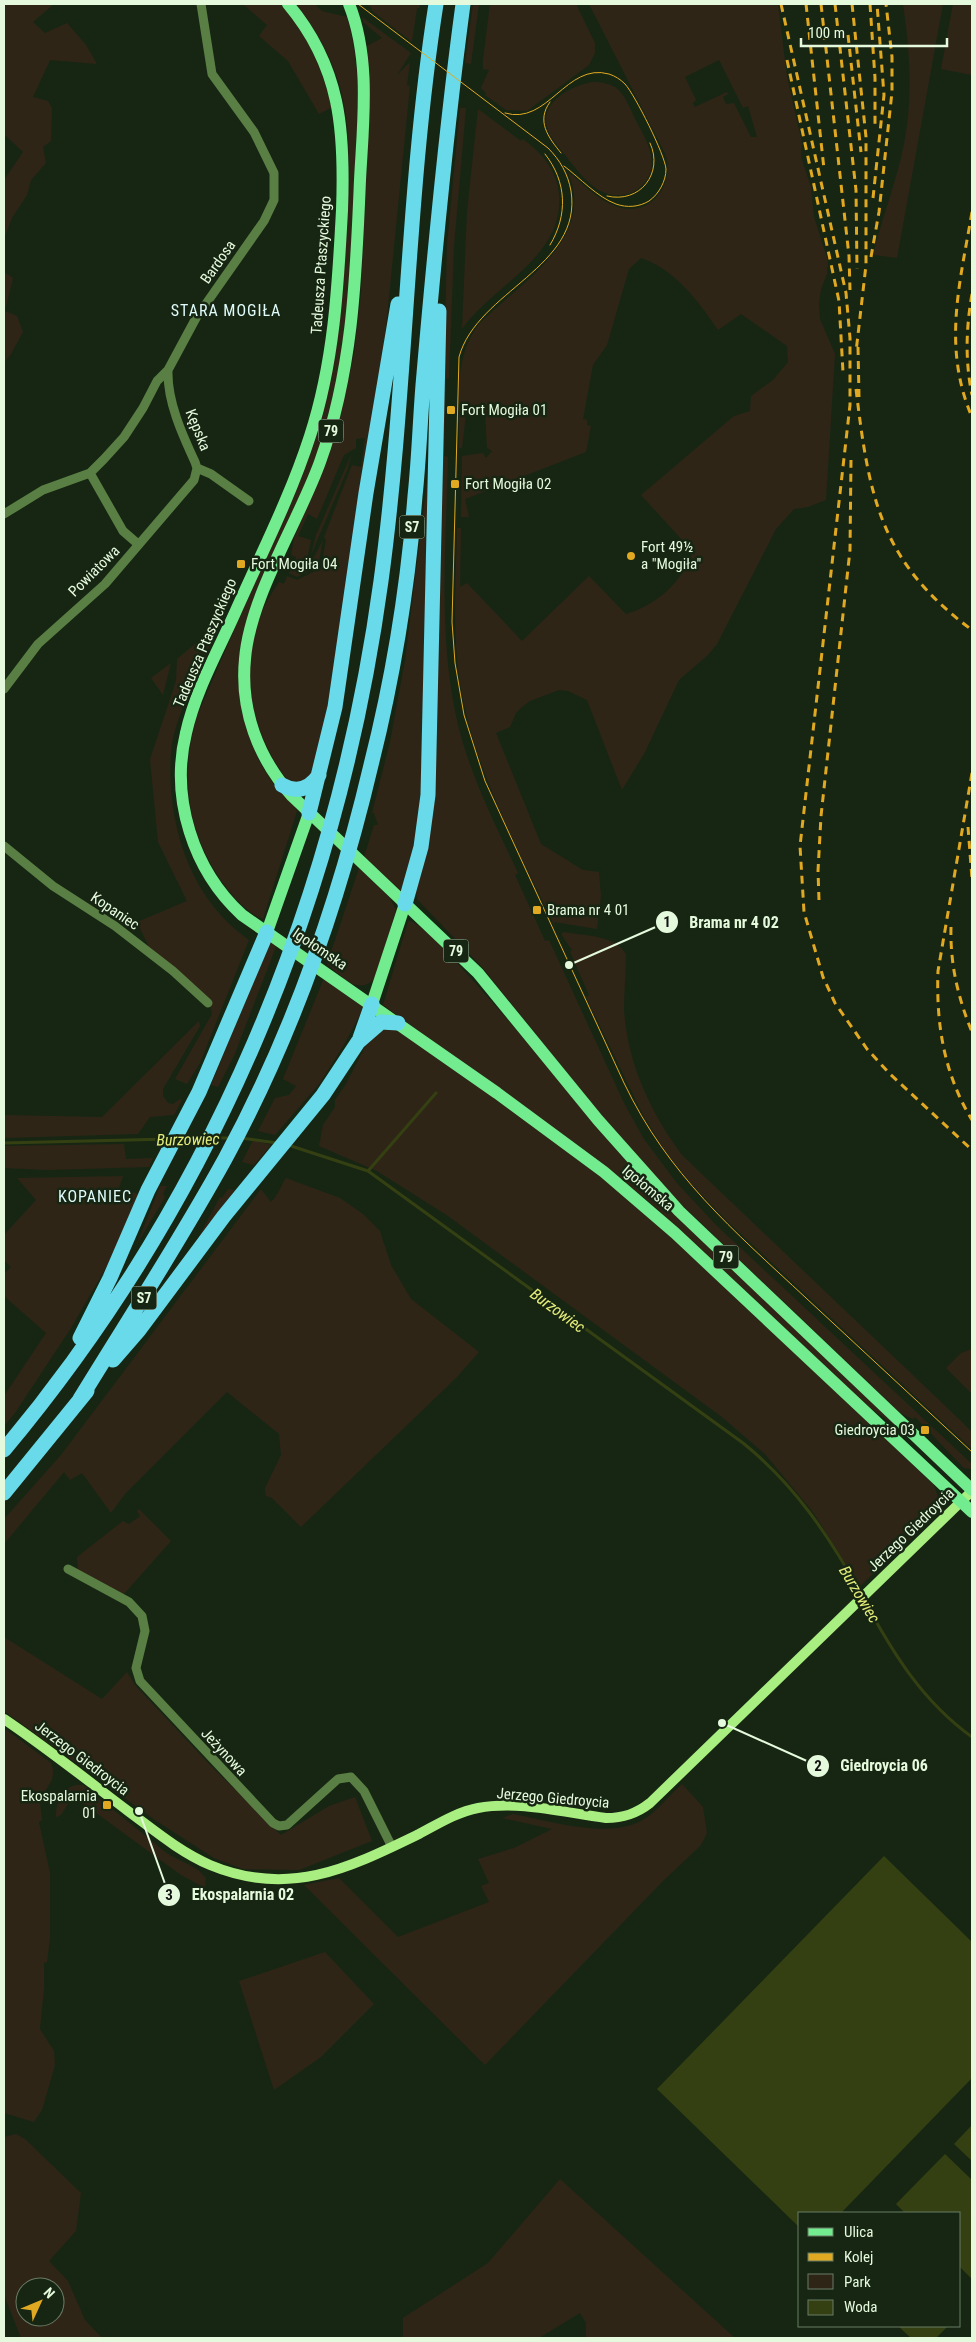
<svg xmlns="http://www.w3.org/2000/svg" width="976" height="2342" font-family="'Roboto Condensed',sans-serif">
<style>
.green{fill:#2f2517;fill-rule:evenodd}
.water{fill:#354012}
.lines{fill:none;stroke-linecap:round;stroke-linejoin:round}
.stream{stroke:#354012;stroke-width:3}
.street{stroke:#597f44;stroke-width:9}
.secondary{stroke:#a9ee81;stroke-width:10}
.primary{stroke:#72ec8f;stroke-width:12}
.highway{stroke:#68daea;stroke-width:15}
.tram{stroke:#e1a922;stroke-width:1}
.rail{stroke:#e1a922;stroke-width:3;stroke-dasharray:8 6;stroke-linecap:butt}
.poi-dot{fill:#e1a922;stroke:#172613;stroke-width:2}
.labels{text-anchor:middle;stroke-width:5;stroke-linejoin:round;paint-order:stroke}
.shield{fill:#172613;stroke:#a7baa0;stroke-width:1}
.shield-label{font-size:14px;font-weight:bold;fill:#e5fadd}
.street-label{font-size:15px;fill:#e5fadd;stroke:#172613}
.poi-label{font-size:15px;fill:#e5fadd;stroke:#172613;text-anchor:start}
.neighbourhood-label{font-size:16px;letter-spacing:1px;fill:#dffbfa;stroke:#172613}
.water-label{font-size:16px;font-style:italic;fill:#e4ed79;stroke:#172613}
.leader{fill:none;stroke:#e5fadd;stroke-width:2}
.callout-dot{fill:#e5fadd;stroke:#172613;stroke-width:2}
.mark-label{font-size:15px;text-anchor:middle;font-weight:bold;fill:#111}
.callout-label{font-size:16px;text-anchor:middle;font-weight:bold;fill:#e5fadd;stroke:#172613;stroke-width:5;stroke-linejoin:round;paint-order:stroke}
</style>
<rect width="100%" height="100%" fill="#172613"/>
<!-- green -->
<path class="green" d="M4 4H54L33 22 45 33 67 23 86 45 97 64 50 60 33 97 48 101 52 108 51 141 43 147 46 163 31 180 27 195 12 218 4 239V180L23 152 4 134Z
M243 4H282C309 36 320 67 333 107L319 114 288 61 259 36 267 25Z
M296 4H315L322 11 347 17C355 45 358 74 358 103L350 280 338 379 320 446 241 647C235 694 243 739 270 779 278 790 292 799 297 811L263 919C250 915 234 898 226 887 187 836 179 776 197 716L307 462C337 376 343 306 347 216 349 170 352 124 338 80 329 52 314 27 296 4Z
M366 4H420L419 8H417L412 42 371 10 372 8Z
M473 4H479L471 64 465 63Z
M490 4H576L595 43V53L589 65 527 111 506 110 485 95 486 93 481 88 489 70 483 69V60Z
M589 4H778L787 77 802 143 801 157 811 187 814 217 828 261 827 274 821 289 819 304 820 319 835 354 826 500 808 507 794 509 776 529 717 644 708 655 679 680 645 752 622 790 587 700 568 691 559 690 530 701 522 707 516 713 510 727 496 733 541 844 583 870 599 872 601 896 597 929 554 922 556 929C519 850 474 770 460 683 452 632 456 580 457 528H461L460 587 467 583 522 641 589 576 626 614C657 605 682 582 693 552L641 495 734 416 750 411 751 396 773 380 788 362 787 346 741 314 718 330C698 301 676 270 641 258L629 269 607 345 593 365 583 419 587 420V425L591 426 586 452 465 499 469 517H461L462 456 483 453 486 458 492 451 487 448 485 414H466L462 448H459C460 408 452 356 480 323 520 283 597 239 568 172 582 183 598 200 615 206 650 219 676 185 665 153ZM719 60 743 108 748 106 757 137H751L734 103 726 104 723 97 728 94 727 92 695 107 693 103 696 100 685 77Z
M903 4H943L897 258 874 255V251C883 215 897 180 904 144 913 98 910 50 903 4Z
M953 4H972V75L941 69Z
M362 17 411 53 397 75 410 62 407 85 410 86 386 327 378 385 327 709 313 772 303 783 288 781C252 734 236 668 262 612 266 601 273 592 279 582L284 584 287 576 297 580 321 568 326 540 324 537 352 465 361 467 365 438 356 439V448L344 455 317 519 308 514 298 536 311 540 308 555 311 558 314 557 323 540 318 567 297 577 289 573 296 557 291 555 294 538 325 466 338 427 354 354 361 293 368 138 367 46 382 38 363 22Z
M593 82C600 82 608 83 615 87 625 94 630 108 635 119 645 138 661 162 645 182 639 189 632 194 622 195 595 199 576 168 561 150 556 143 549 136 547 127 540 102 572 85 593 82Z
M460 108H466L454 246 449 378 446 379 444 456 448 457C446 548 437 640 459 729 472 779 496 826 518 873L515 875 545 941 549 940 624 1103 644 1139 676 1182 715 1224 972 1464V1469L964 1468 915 1417 913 1419 900 1413 679 1202 615 1133 482 967 417 899 416 891 427 848 442 457 447 245Z
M478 109 521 141 523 139C542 153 557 170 559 195 564 257 493 285 462 329L467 212Z
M4 272 13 278 5 311 17 316 23 332 11 354 4 363Z
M351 455 348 468 311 555 316 535Z
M428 473 421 815 402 892 364 857 374 825H378L374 813H372L390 742 405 661Z
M228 579 232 580C228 623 199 660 185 700 180 716 172 735 171 752 166 822 189 899 249 940L200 1063 187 1084 175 1079 212 1014 208 997 149 947 137 922 187 901 158 842 150 759 176 681 177 659 202 638Z
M171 663 163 695 151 678Z
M359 868 390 898 396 910 375 978C359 997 340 975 327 964Z
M411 921C432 933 459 965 476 984 540 1054 596 1131 662 1200L901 1430 863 1403 655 1207 596 1159 383 1005 408 922Z
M564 932C584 936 618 935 626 955 626 973 624 991 624 1009 627 1063 651 1113 682 1155L960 1420 972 1432V1449L725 1219 690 1182 664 1149 642 1113 586 997 589 995 570 952 572 950 561 934Z
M270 942 277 944 234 1056 218 1087 211 1085Z
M324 978 363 1005 362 1011 345 1043 320 1083 275 1135 258 1131 275 1098 289 1095 296 1086 283 1079Z
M199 1021 200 1026 163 1089V1096L168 1103 173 1104 180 1099 182 1100 174 1115 150 1117 138 1134 4 1138V1115L102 1117Z
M394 1027C470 1082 550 1134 622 1194 731 1285 831 1387 934 1485L939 1500 932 1513 928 1510 917 1520 924 1527 860 1586 813 1512 765 1454 722 1417 448 1216 377 1171 319 1146 323 1125 335 1107V1100L346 1084 374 1029Z
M253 1140 271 1145 254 1165 242 1162Z
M124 1144 126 1159 153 1158 149 1167 48 1170 4 1168V1146Z
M123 1176 119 1188 139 1194 108 1264 71 1328 15 1413 4 1426V1396L46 1333 4 1296V1274L11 1267 4 1260V1235L36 1200 17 1178Z
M286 1178 340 1198 363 1214 380 1231 391 1265 411 1299 479 1352 456 1378 301 1527 272 1498 266 1496 265 1488 281 1455 279 1434 227 1392 125 1494 111 1513 82 1473 70 1480 64 1472 4 1544V1519L61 1455 261 1189 271 1202C278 1196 281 1185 286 1178Z
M160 1186H167L163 1194 165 1197 137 1244Z
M228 1189 235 1190 197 1240 220 1197 222 1198Z
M972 1349V1394L946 1368 961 1353Z
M139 1509 171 1541 124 1594 78 1570 77 1557 123 1521 129 1524 140 1516 137 1511Z
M4 1637 102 1699 127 1672 135 1685 211 1766 281 1835 329 1806 355 1797 372 1841 299 1870 243 1869 214 1858 155 1820 4 1711Z
M4 1728 51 1763C58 1780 46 1785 41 1800 39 1805 42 1814 42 1820L39 1822 50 1873V1938L47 1962 44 1963V1989L40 2029 54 2051 55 2065 42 2110 34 2122 4 2113Z
M682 1784 703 1807 707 1833 701 1845 662 1882 485 2065 304 1885 339 1878 398 1937 489 1902 481 1886 489 1883 478 1859 514 1848 552 1829 502 1818 513 1814C550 1821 612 1841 646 1818 659 1809 670 1795 682 1784Z
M76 1785H83L95 1793 94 1795C118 1813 141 1832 164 1851 179 1862 195 1864 206 1878L205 1888 181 1875 73 1796 61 1815 56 1817C56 1803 61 1788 76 1785Z
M325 1952 374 2004 321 2057 274 2090 239 1981Z
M16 2134 25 2139 81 2193 76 2231 49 2261 68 2281 85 2320 102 2338H21L4 2295V2137ZM25 2287H55V2317H25Z
M560 2179 735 2338H586V2323L580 2313 539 2338H403V2318L488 2263Z"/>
<!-- water -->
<path class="water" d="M884 1856 972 1942V2078L841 2213H800V2228L657 2089Z
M972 2125V2161L954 2144Z
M945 2154 972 2180V2279L960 2267V2213H905L896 2204Z
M898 2326H948L936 2338H911Z"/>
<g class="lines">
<!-- stream -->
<path class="stream" d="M214 1138H230
M241 1138 277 1143
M181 1139 205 1138
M4 1143 170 1139
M288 1145 368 1171 743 1443C794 1484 830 1537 861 1594
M368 1171 436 1093
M864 1600C893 1653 922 1701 972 1737"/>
<!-- street -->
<path class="street" d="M197 468 211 474 249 501
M90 473 123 531 138 544
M4 514 43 490 90 473 104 459 124 437 143 408 157 381 168 370 196 318 264 221 274 200V173L254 132 212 74 201 4
M4 689 38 644 105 584 194 480 197 468 195 462C182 434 167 401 168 370
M4 846 53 886 115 926 173 971 208 1003
M68 1569 129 1602 142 1616 145 1631 136 1668 140 1681 273 1823 279 1826 287 1825 338 1779 351 1777 364 1791 392 1847"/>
<!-- secondary -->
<path class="secondary" d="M4 1719C47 1748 87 1780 128 1811 155 1831 180 1852 210 1865 289 1898 349 1868 419 1834 438 1824 457 1812 478 1808 519 1800 565 1813 606 1818 623 1818 636 1814 650 1803L972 1491"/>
<!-- primary -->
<path class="primary" d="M288 4C341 67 345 131 342 210 338 287 334 363 310 436 290 498 260 556 234 615 217 653 195 692 186 733 170 798 193 870 242 915L497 1093 604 1172 675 1233 972 1512
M349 4C371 59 363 122 360 180 356 277 353 370 320 462 298 523 250 596 245 659 240 710 258 758 292 796L478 973 598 1120 679 1211 972 1490
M267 932 309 813
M372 1004 405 904"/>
<!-- highway -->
<path class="highway" d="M282 785C296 793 309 790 319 775
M309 813 335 707 366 493 398 304
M405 904 421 847 428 795 439 311
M360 1038 372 1004
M80 1338 110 1278 148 1190 199 1092 267 932
M113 1360 139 1330 224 1216 323 1095 358 1042 381 1022 398 1023
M80 1399C129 1319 180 1241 225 1159 292 1036 339 901 371 765 393 678 408 586 415 496 419 459 420 422 423 385 434 258 446 130 463 4
M4 1450C213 1200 337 903 381 581 407 390 406 195 436 4
M4 1493 87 1391"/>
<!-- tram -->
<path class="tram" d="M358 4 548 148C560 160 568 174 571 191 583 267 477 291 459 357L452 622 455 663 464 715 485 781 624 1083C668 1175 733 1230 806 1298 861 1349 917 1401 972 1452
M550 102C536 121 548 137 561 153
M505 113C548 126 566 62 609 74 615 76 620 79 625 84 635 95 665 155 666 169 666 181 659 194 649 201 639 207 627 208 616 204 597 197 580 178 564 166
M545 154C567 182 568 215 550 245
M607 196C640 204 664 173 650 143"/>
<!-- rail -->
<path class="rail" d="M781 4 846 293 850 338V405L800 846 804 912 823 977 835 1003 867 1049 889 1073 972 1150
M806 4 824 169
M821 4 849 256 850 290
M835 4 856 190 857 269
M852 4 866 137V265L856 352
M870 4 875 78V127
M848 35 861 152
M787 60 839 301 843 372
M873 198 884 95 877 4
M972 212C960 283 942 347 972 417
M871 257 879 212 892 92V57L886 4
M972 294C966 328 965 361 972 395
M858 347 859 397
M856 389C869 497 880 562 972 630
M972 773 938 971C936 1024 944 1074 972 1120
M968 827 972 879
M819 900 818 871 821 816 850 550 851 460
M951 927C950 964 958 998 972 1032"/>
</g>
<!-- markers -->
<g class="poi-dot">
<rect x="446" y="405" width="10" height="10" rx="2.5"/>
<rect x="450" y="479" width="10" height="10" rx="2.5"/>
<circle cx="631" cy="556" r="5"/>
<rect x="236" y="559" width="10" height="10" rx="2.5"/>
<rect x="532" y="905" width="10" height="10" rx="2.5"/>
<rect x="920" y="1425" width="10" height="10" rx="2.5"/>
<rect x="102" y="1800" width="10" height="10" rx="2.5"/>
</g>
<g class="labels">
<!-- shield labels -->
<g class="shield">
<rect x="318.5" y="419.5" width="25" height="23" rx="4"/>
<rect x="399.5" y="515.5" width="25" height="23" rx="4"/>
<rect x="443.5" y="939.5" width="25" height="23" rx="4"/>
<rect x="713.5" y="1245.5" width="25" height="23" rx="4"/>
<rect x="131.5" y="1286.5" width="25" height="23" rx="4"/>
</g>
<g class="shield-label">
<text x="331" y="436">79</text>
<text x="412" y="532">S7</text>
<text x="456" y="956">79</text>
<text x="726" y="1262">79</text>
<text x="144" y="1303">S7</text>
</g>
<!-- street labels -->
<g class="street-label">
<text transform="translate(218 262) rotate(-55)" y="5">Bardosa</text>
<text transform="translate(321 265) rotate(-86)" y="5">Tadeusza Ptaszyckiego</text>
<text transform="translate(198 430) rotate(68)" y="5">Kępska</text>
<text transform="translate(94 571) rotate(-45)" y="5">Powiatowa</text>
<text transform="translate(205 643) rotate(-67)" y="5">Tadeusza Ptaszyckiego</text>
<text transform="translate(115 911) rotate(34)" y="5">Kopaniec</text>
<text transform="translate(320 949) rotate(34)" y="5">Igołomska</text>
<text transform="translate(648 1188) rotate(40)" y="5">Igołomska</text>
<text transform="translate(911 1530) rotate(-44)" y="5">Jerzego Giedroycia</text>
<text transform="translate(224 1752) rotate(47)" y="5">Jeżynowa</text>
<text transform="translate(82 1758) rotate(37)" y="5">Jerzego Giedroycia</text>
<text transform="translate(553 1798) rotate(5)" y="5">Jerzego Giedroycia</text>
</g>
<!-- poi labels -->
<g class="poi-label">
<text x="461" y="415">Fort Mogiła 01</text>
<text x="465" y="489">Fort Mogiła 02</text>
<text x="641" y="552">Fort 49½<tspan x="641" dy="17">a "Mogiła"</tspan></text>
<text x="251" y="569">Fort Mogiła 04</text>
<text x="547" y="915">Brama nr 4 01</text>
<text x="915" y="1435" text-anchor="end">Giedroycia 03</text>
<text x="97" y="1801" text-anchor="end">Ekospalarnia<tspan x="97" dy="17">01</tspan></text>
</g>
<!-- neighbourhood labels -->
<g class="neighbourhood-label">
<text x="226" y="316">STARA MOGIŁA</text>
<text x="95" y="1202">KOPANIEC</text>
</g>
<!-- water labels -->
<g class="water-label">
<text transform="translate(188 1139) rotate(-1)" y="6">Burzowiec</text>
<text transform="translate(558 1310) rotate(36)" y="6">Burzowiec</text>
<text transform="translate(860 1594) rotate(59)" y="6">Burzowiec</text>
</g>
</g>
<!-- callouts -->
<path class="leader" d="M569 965L667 922M722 1723L818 1766M139 1811L169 1895"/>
<g class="callout-dot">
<circle cx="569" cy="965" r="5"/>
<circle cx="722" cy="1723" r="5"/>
<circle cx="139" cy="1811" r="5"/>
<circle cx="667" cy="922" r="12"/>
<circle cx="818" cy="1766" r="12"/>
<circle cx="169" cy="1895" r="12"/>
</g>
<g class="mark-label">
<text x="667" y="927">1</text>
<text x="818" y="1771">2</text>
<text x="169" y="1900">3</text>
</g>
<g class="callout-label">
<text x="734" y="928">Brama nr 4 02</text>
<text x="884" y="1771">Giedroycia 06</text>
<text x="243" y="1900">Ekospalarnia 02</text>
</g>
<!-- border -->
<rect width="976" height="2342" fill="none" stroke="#e5fadd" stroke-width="10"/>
<!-- legend -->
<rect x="798" y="2212" width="162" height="115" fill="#172613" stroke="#697b64"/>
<rect x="808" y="2228" width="25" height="8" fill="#72ec8f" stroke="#697b64"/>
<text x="844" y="2237" font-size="15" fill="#e5fadd">Ulica</text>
<rect x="808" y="2253" width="25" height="8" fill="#e1a922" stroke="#697b64"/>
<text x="844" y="2262" font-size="15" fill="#e5fadd">Kolej</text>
<rect x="808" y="2274" width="25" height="15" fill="#2f2517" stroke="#697b64"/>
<text x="844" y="2287" font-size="15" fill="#e5fadd">Park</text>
<rect x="808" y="2300" width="25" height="15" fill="#354012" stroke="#697b64"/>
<text x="844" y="2312" font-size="15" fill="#e5fadd">Woda</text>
<!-- north arrow -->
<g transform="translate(40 2302) rotate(46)"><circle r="24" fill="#172613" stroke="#697b64"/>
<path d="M0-4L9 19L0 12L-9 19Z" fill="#e1a922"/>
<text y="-8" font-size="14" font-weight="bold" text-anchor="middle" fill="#e5fadd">N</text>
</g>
<!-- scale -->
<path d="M801 38v8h146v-8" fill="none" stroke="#e5fadd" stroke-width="2.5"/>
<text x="808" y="38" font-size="15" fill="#e5fadd" stroke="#172613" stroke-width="4" paint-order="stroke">100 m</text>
</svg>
